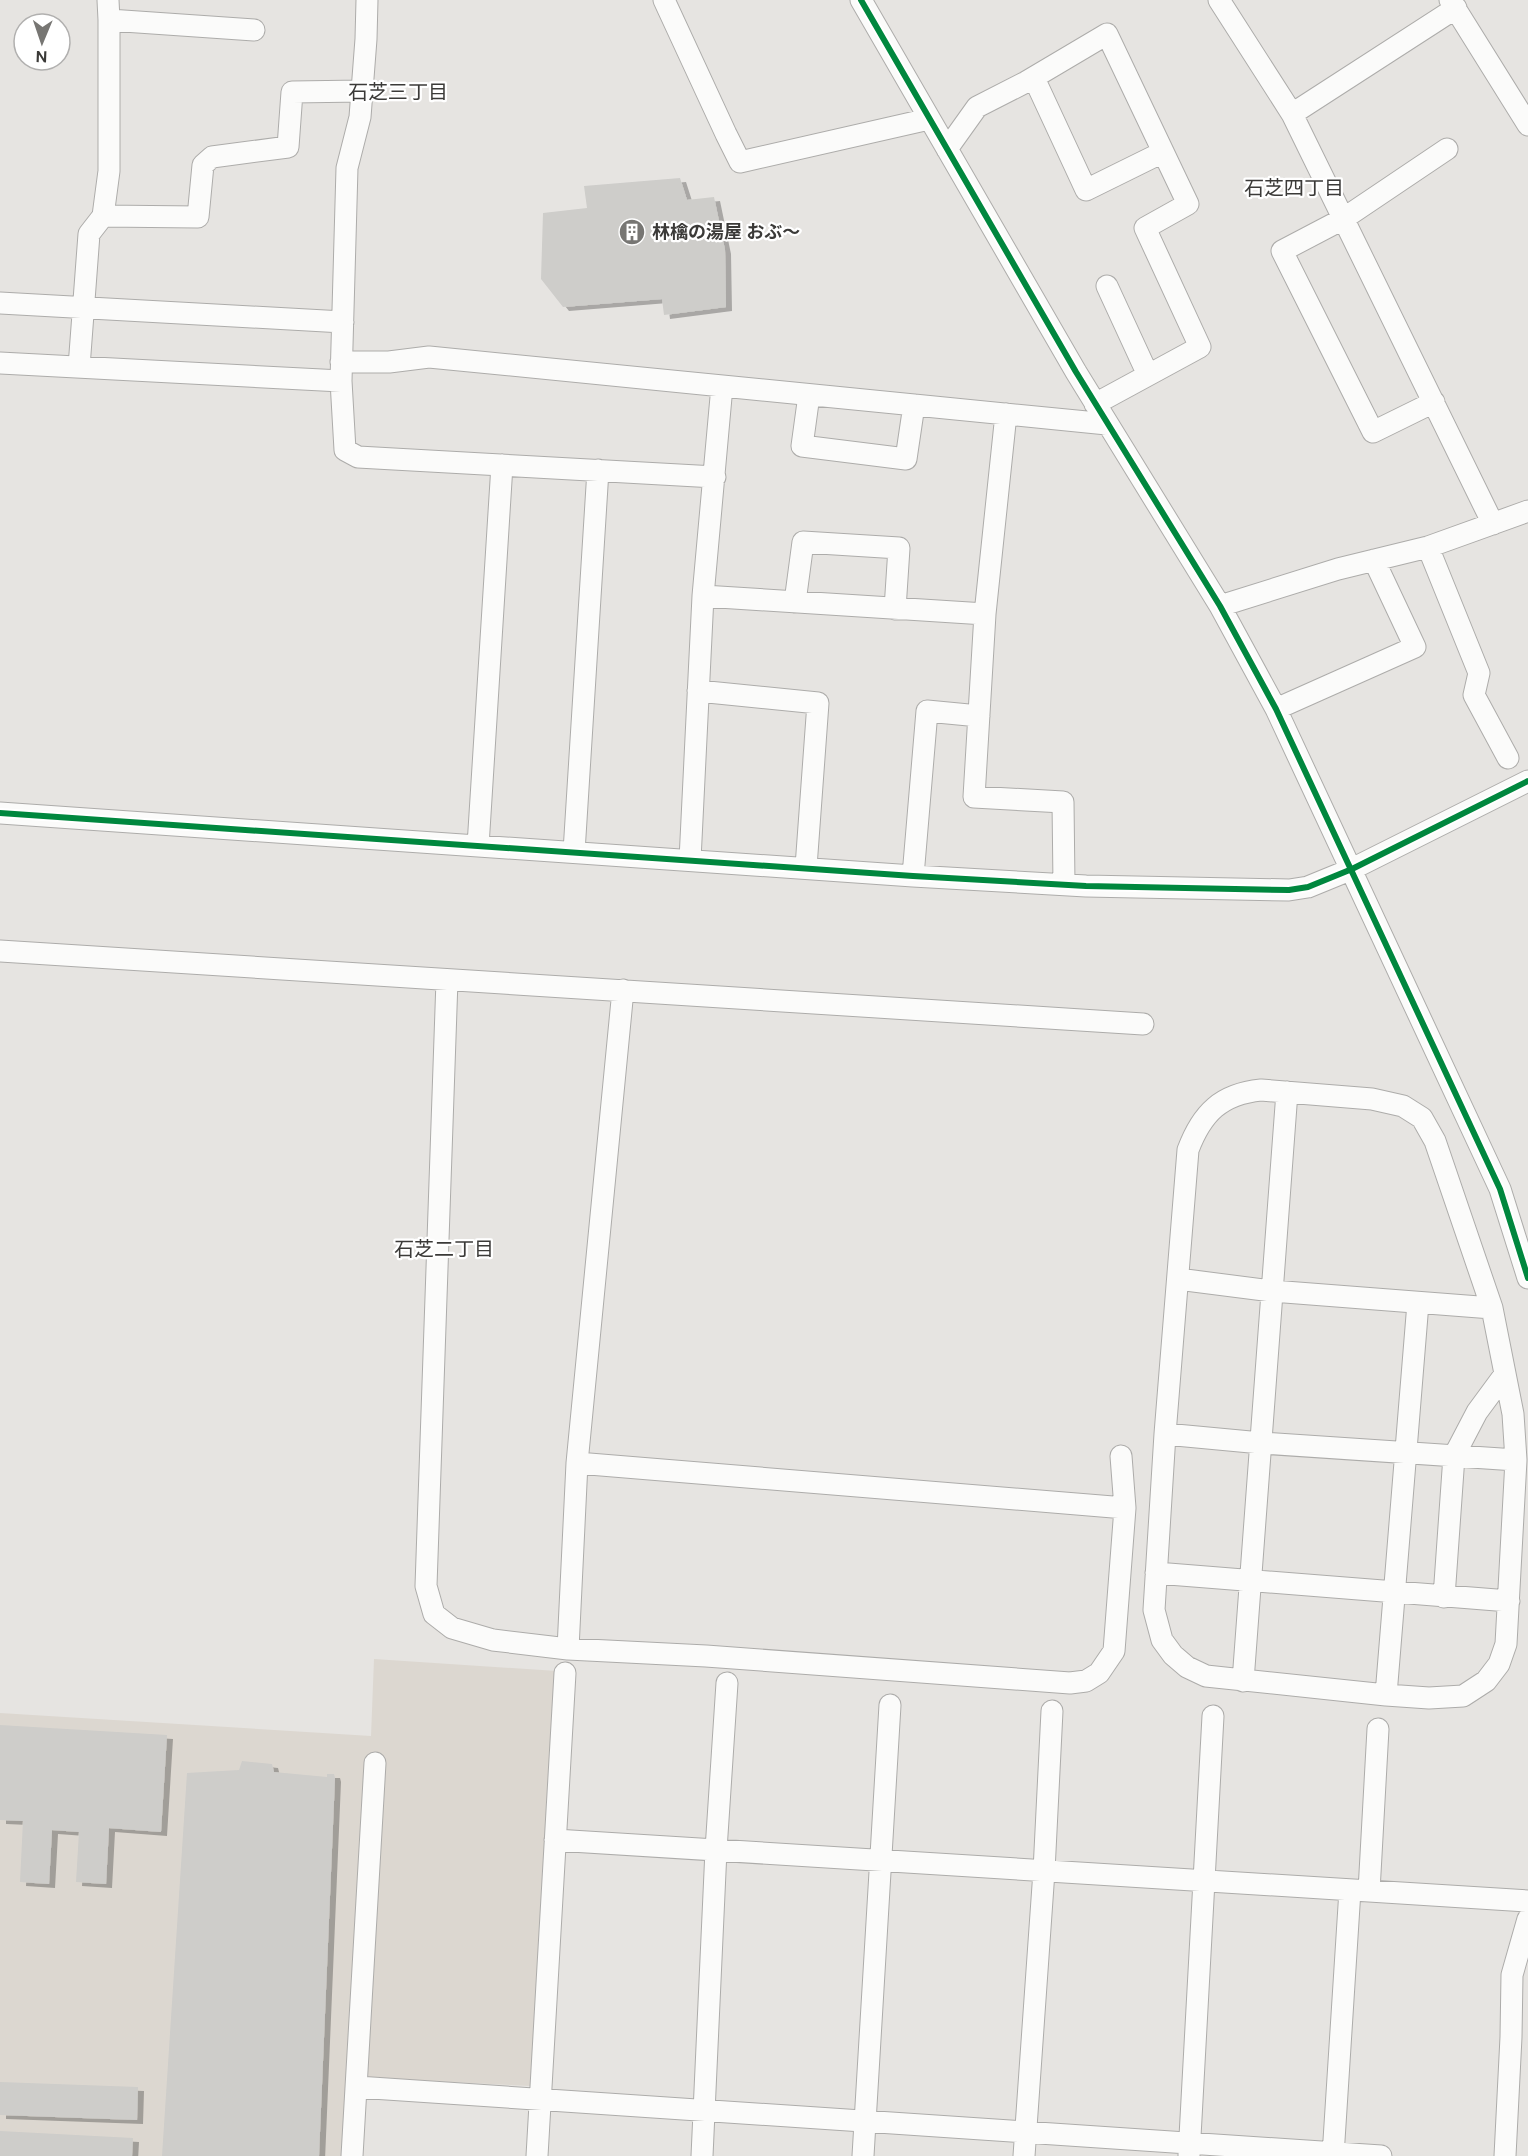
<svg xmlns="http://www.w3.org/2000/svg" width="1528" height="2156" font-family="'DM Sans','Noto Sans JP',sans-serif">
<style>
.built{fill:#dcd7d0}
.building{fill:#cecdca;filter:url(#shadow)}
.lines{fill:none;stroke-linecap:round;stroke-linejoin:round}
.minor-casing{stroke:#adacaa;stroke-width:23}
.minor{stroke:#fbfbfa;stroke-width:21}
.cycleway-casing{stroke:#fff;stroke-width:10}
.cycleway{stroke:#00873e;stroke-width:6}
.labels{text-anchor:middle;stroke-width:4.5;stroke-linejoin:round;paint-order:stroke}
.poi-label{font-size:18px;font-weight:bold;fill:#3b3a38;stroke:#fff;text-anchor:start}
.neighbourhood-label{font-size:20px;fill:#3b3a38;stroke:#fff}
</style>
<defs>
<filter id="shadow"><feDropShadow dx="6" dy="4" stdDeviation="0" flood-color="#0004"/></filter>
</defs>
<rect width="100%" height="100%" fill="#e6e4e1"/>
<!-- built -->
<path class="built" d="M374 1659 557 1671 536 2080 530 2086 351 2077 346 2156H0V1713L371 1736Z"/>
<!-- building -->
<path class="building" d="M680 178 687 200 714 197 725 250 726 307 664 315 662 299 563 307 541 279 543 213 587 208 584 186Z
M0 1725 167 1735 161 1832 109 1828 106 1884 76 1882 79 1832 52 1830 49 1884 20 1882 23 1821 0 1820Z
M242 1761 272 1764 274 1772 327 1777V1774H334L335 1778 319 2156H162L187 1773 239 1770Z
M0 2082 138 2087 137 2120 0 2115Z
M0 2131 133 2138 132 2156H0Z"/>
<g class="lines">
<defs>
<path id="minor" d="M108 0 109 20
M367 0 366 39 360 117 347 168 341 381 345 450 358 457 715 477
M664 0 726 134 740 162 929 119
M861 0 1076 372 1220 606 1276 709 1500 1189 1528 1278
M1219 0 1292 114
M1450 0 1528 125
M1456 8 1292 114 1493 524
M1034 78 1086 190 1163 152
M947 149 977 107 1026 82 1107 34 1188 204 1145 228 1200 347 1095 404
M103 216 198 217 203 165 212 157 288 147 292 92 362 91
M1107 286 1148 375
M0 303 343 322
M341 362H389L429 357 1107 424
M0 363 341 381
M79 367 89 234 103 216 109 171V20L254 30
M809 395 802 446 906 459 914 405
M1434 402 1373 432 1282 251 1343 219 1447 149
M1006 414 985 614 974 797 1063 802 1064 884
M1428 547 1479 673 1474 695 1508 758
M703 596 985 614
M795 602 803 542 899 548 895 609
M1220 606 1338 569 1428 547 1528 511
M698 691 818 703 806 867
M1276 709 1415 647 1374 560
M0 813 913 876 1086 886 1289 890 1308 887 1352 869 1528 781
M478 846 502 465
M574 852 598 470
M690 860 703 596 722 386
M913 876 927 711 979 716
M0 951 1143 1024
M447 980 426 1586 434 1614 452 1628 493 1640 568 1649 706 1656 1070 1683 1086 1681 1099 1673 1114 1651 1125 1508 1121 1456
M1261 1090 1372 1099 1403 1106 1422 1118 1435 1141 1492 1308 1513 1414 1516 1460 1506 1644 1499 1664 1486 1681 1463 1696 1429 1698 1386 1695 1206 1676 1187 1667 1173 1655 1162 1640 1154 1610 1165 1434 1188 1150C1202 1113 1221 1094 1261 1090Z
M1178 1279 1272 1291 1492 1308
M1165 1434 1261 1443 1516 1460
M577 1463 1125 1508
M1156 1573 1509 1601
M1444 1597 1454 1456 1477 1412 1505 1374
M568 1649 577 1463 623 990
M1243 1681 1287 1092
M1386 1695 1418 1303
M555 1840 1528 1901
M1369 1891 1378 1729
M357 2087 1381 2156
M1189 2155 1213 1716
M352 2156 375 1763
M537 2156 565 1673
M702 2156 716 1850 727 1683
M863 2156 890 1705
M1024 2156 1044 1871 1052 1711
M1333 2156 1350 1890
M1505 2156 1511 2037 1512 1975 1528 1919"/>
</defs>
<!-- minor casing -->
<use href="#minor" class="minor-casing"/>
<!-- minor -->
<use href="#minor" class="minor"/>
<defs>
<path id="cycleway" d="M861 0 1076 372 1220 606 1276 709 1500 1189 1528 1278
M0 813 913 876 1086 886 1289 890 1308 887 1352 869 1528 781"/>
</defs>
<!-- cycleway casing -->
<use href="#cycleway" class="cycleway-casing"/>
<!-- cycleway -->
<use href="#cycleway" class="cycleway"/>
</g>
<!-- icons -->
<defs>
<symbol id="building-disc" viewBox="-11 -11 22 22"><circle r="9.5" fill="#777673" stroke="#fff"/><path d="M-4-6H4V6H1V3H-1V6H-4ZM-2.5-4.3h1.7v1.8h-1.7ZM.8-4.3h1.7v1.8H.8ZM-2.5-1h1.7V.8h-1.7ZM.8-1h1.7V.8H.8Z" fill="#fff"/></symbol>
</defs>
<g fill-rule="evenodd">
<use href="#building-disc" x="617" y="217" width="30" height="30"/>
</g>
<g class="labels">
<!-- poi labels -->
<g class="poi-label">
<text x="652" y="238">林檎の湯屋 おぶ～</text>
</g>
<!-- neighbourhood labels -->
<g class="neighbourhood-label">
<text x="398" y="99">石芝三丁目</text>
<text x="1294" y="195">石芝四丁目</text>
<text x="444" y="1256">石芝二丁目</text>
</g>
</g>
<!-- north arrow -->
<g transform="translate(42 42) rotate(182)"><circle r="28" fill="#ffffff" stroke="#b1b0af" stroke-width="1.5"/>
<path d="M0-4.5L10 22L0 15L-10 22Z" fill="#777673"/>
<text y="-9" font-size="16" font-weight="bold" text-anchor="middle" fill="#3b3a38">N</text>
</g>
</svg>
